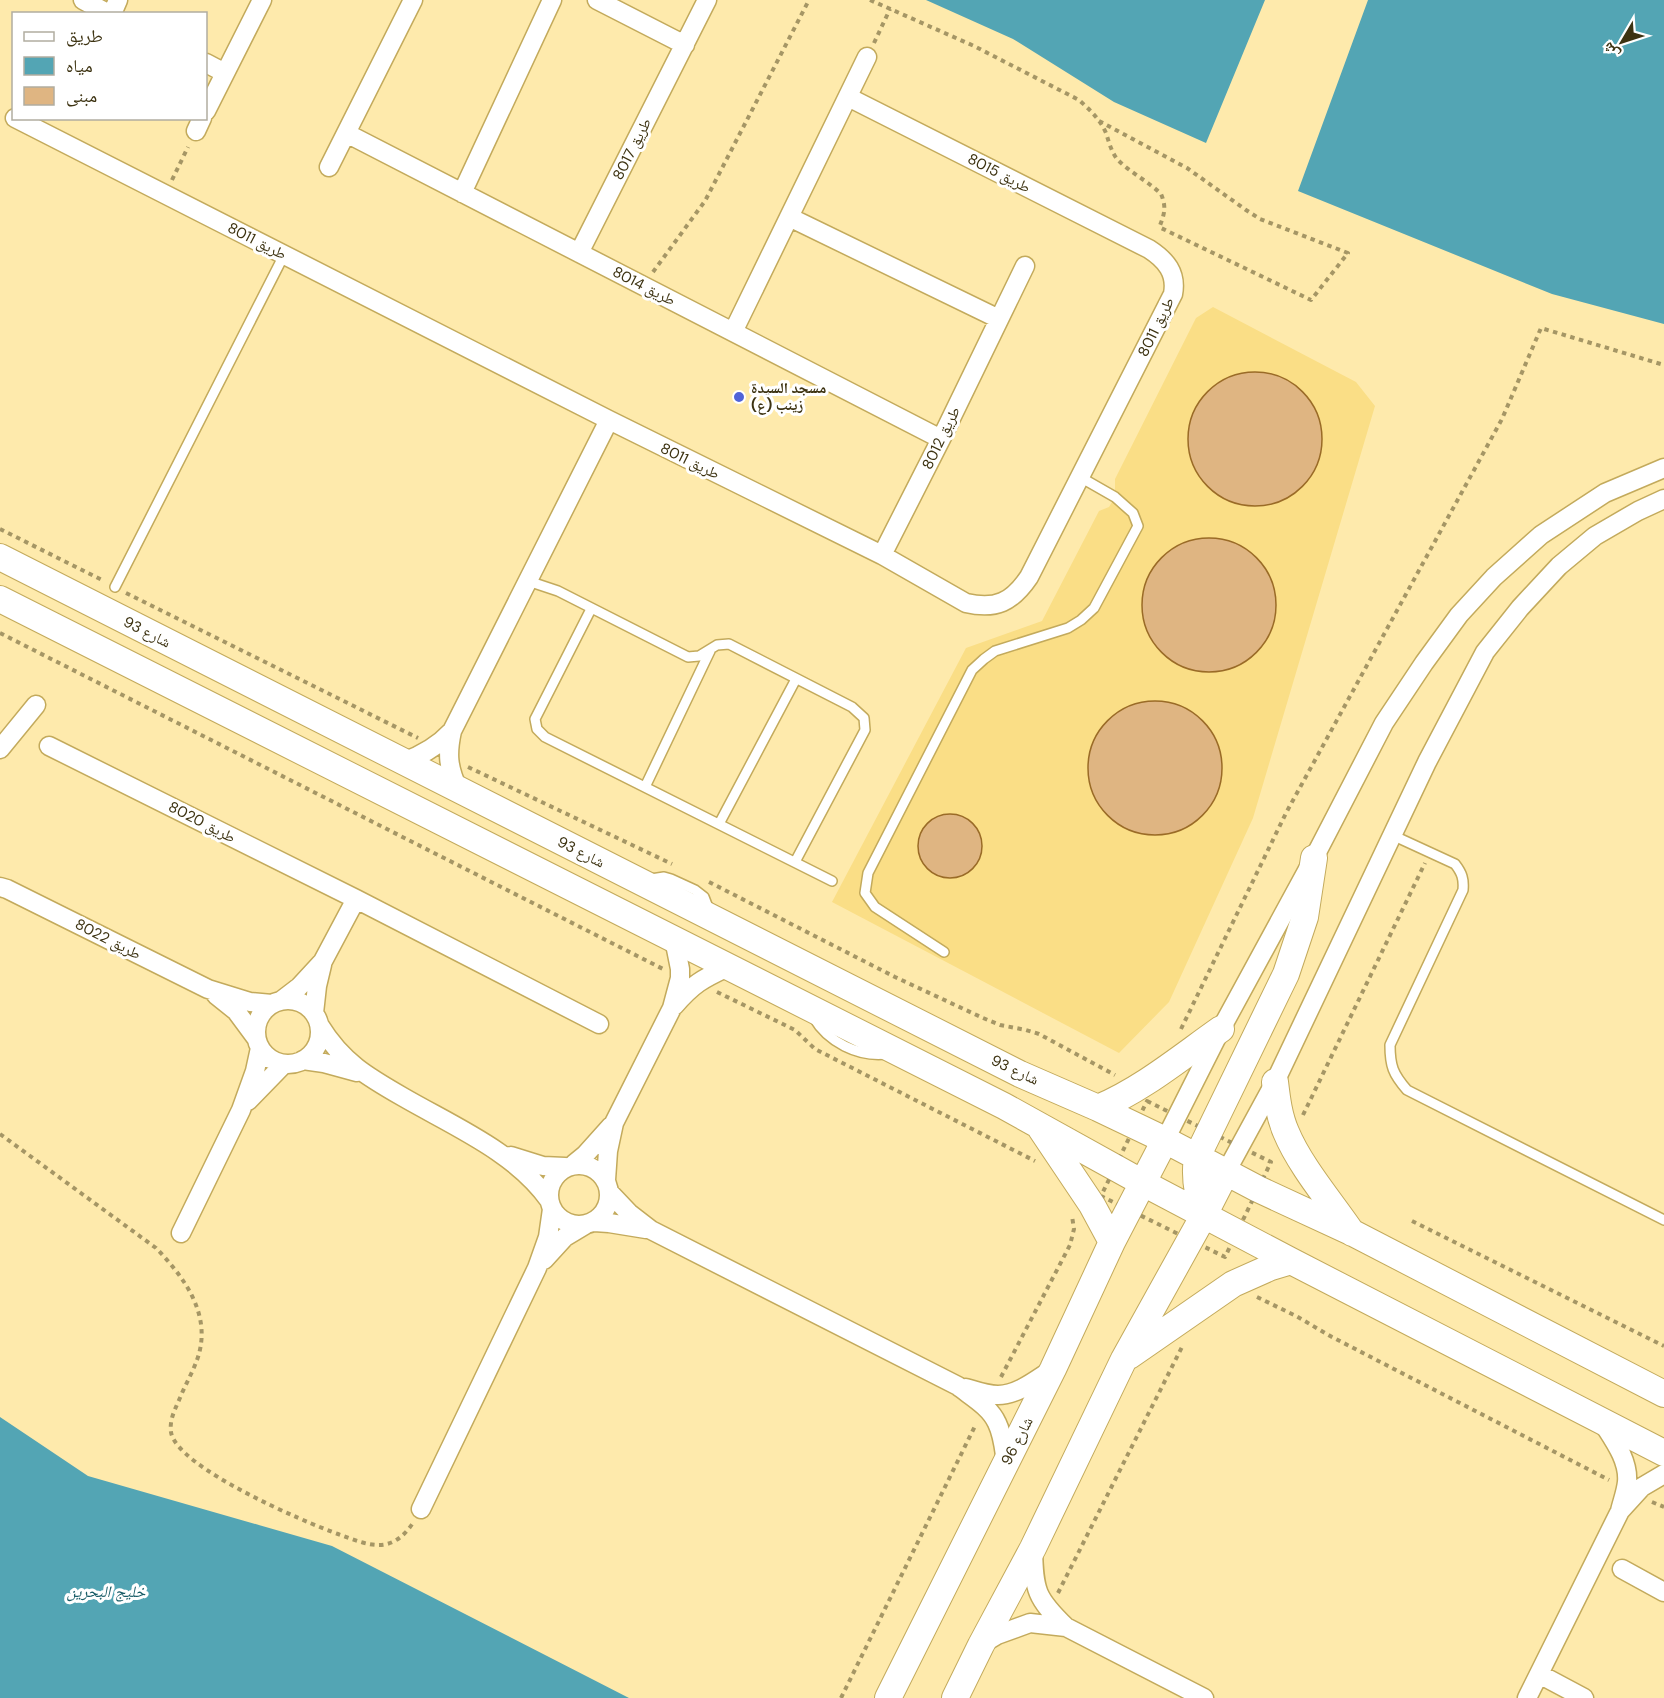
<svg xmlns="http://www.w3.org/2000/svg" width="1664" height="1698" font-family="'DM Sans','Noto Naskh Arabic',sans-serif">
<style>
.built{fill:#fade86}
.water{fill:#53a5b4}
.building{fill:#dfb582;stroke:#9a6b27;stroke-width:1.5}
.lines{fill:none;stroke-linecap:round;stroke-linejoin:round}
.lane-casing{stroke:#c3aa5c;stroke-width:12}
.street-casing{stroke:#c3aa5c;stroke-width:21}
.secondary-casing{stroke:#c3aa5c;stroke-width:28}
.path{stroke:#a59665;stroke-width:4;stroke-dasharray:4.5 4.5;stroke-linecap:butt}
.lane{stroke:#fff;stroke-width:9}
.street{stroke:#fff;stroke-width:18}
.secondary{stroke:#fff;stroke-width:26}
.poi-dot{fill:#5063d8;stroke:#fff;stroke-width:2}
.labels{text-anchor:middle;stroke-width:6;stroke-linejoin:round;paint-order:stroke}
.street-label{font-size:15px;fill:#3d3312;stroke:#fff}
.poi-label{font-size:15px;font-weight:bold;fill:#3d3312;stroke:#fff;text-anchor:start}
.water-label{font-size:16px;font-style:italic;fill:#185c67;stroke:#fff}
</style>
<rect width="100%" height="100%" fill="#feeaac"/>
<!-- built -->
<path class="built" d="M1213 307 1356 382 1375 406 1253 818 1169 1002 1119 1053 832 902 966 648 1042 621 1099 511 1109 507 1115 497V479L1196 318Z"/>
<!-- water -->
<path class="water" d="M926 0H1265L1206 143 1114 102 1013 39Z
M1368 0H1664V324L1552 294 1298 191Z
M0 1417 88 1476 332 1546 629 1698H0Z"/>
<!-- building -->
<path class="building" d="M1188 439a67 67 0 1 1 134 0a67 67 0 1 1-134 0Z
M1142 605a67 67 0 1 1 134 0a67 67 0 1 1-134 0Z
M1088 768a67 67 0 1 1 134 0a67 67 0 1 1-134 0Z
M918 846a32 32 0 1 1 64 0a32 32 0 1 1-64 0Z"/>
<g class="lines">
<defs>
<path id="lane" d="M528 581 558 591 688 657 699 656 717 645 729 644 852 707 864 718 865 730 795 862
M115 587 284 255
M591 609 535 719 537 729 545 737 832 881
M645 787 710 651
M719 824 796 679
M1392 835 1455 864C1462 873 1464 879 1463 890L1390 1045C1390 1066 1393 1074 1407 1090L1664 1220
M651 879 664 877 671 879 695 890 704 897 709 910
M944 952 875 907 865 893 868 873 972 670 984 659 995 651 1068 628 1081 620 1094 608 1138 526 1133 513 1115 497 1080 477
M814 1018C828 1042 858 1057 886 1054"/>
<path id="street" d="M83 0 109 14
M597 0 685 45
M112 14 118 0
M206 63 225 73
M206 111 262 0
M15 118 609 420 882 555 966 603C996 610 1012 602 1029 577L1173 294C1177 273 1166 260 1149 249L848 97
M196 131 202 118
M346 133 941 439
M329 167 413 0
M462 193 552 0
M789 217 999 319
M579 253 707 0
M733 332 867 57
M882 555 941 439 1025 266
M49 746 356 899 599 1024
M0 749 36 705
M403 762C423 755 438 746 452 731
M458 789C448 767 447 754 452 731L609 420
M0 887 7 889 208 989 250 1002 272 1004
M216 995 236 1011 256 1038
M282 1000 299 987 323 961 356 899
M256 1032a32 32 0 1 1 64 0a32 32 0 1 1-64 0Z
M674 1006C693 984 702 979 728 967
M314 1013 317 986 322 965
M320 1026C342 1062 368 1077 403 1097 453 1126 515 1152 549 1200
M303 1060 324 1063 357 1072
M248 1101 284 1064
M1165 1140 1221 1029 1314 858 1384 723 1424 663 1459 615 1494 577 1541 535 1605 493 1664 468
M511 1156 543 1166 565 1167
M574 1164 585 1155 611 1126
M549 1195a30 30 0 1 1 60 0a30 30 0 1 1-60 0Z
M1226 1172 1275 1082 1427 762 1485 652 1520 608 1559 566 1595 536 1638 511 1664 499
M606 1180 608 1151 614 1123 672 1008 680 978V969L674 939
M610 1193 629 1213 651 1230 958 1386C972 1397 990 1407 997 1423 1003 1435 1004 1449 1006 1462
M594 1222 609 1223 646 1229
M181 1233 241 1110 255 1071 260 1048
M544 1260 565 1237 585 1225
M966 1388C976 1391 987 1395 998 1395 1018 1395 1037 1379 1053 1369
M421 1509 537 1268 548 1237 552 1209
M1621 1510 1642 1487 1664 1474
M1033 1549C1034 1591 1036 1598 1066 1627L1204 1698
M1622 1569 1664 1592
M982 1644 997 1635 1030 1623 1066 1627
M1539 1674 1584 1698
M1527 1698 1620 1511C1622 1502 1626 1492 1627 1482 1629 1459 1612 1438 1601 1420"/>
<path id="secondary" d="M0 557 1020 1074 1098 1108 1165 1140 1258 1189 1353 1233 1664 1394
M0 599 1004 1106 1143 1183 1291 1261 1664 1453
M1275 1082C1277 1099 1279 1116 1286 1132 1300 1166 1331 1202 1352 1233
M1098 1108C1143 1089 1181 1057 1221 1029
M1041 1129 1092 1205 1112 1242
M1204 1215C1197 1195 1194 1177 1197 1157L1286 974 1305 917 1314 858
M1129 1356 1233 1284 1271 1267 1291 1261
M888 1698 1053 1369 1112 1242 1165 1140
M955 1698 981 1645 1033 1548 1124 1359 1204 1215 1226 1172"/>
</defs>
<!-- lane casing -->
<use href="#lane" class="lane-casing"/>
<!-- street casing -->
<use href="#street" class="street-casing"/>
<!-- secondary casing -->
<use href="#secondary" class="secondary-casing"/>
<!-- path -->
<path class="path" d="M870 0 974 46 1079 100C1090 110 1100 119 1106 133 1109 142 1111 151 1117 159 1129 172 1148 181 1161 194 1167 208 1164 215 1159 228
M874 43 890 9
M1099 121 1187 168 1246 210 1260 219 1348 253 1311 300 1159 227
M172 180 188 147
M653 272 705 201 809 0
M0 529 104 581
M126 593 418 738
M0 633 663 969
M468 767 672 864
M709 882 895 977 983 1018 1000 1025 1026 1030 1039 1034 1115 1075
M717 992 795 1030 815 1049 1035 1161
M1181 1029 1286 813 1502 419 1541 328 1664 365
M1147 1101 1271 1162 1225 1257 1101 1196Z
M1303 1115 1425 863
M0 1134 156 1248C185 1278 213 1316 197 1360 193 1371 187 1382 182 1393 177 1406 169 1418 171 1432 176 1467 304 1522 338 1534 370 1546 391 1555 413 1523
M1412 1221 1664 1346
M1257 1297 1296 1316 1332 1337 1609 1480
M1001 1377 1070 1245 1074 1229 1072 1216
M1652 1502 1664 1507
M1058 1593 1183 1345
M841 1698 976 1424"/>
<!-- lane -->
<use href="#lane" class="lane"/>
<!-- street -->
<use href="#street" class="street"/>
<!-- secondary -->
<use href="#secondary" class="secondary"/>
</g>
<!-- markers -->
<circle class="poi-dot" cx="739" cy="397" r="6"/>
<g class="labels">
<!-- street labels -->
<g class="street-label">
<text transform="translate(632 149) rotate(-63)" y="5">طريق 8017</text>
<text transform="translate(999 173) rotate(27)" y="5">طريق 8015</text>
<text transform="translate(257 241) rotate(27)" y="5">طريق 8011</text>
<text transform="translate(644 286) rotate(27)" y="5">طريق 8014</text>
<text transform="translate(1156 327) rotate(-64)" y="5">طريق 8011</text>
<text transform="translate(941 438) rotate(-64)" y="5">طريق 8012</text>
<text transform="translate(690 461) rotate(26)" y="5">طريق 8011</text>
<text transform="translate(147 632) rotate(27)" y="5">شارع 93</text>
<text transform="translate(202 822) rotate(27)" y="5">طريق 8020</text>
<text transform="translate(581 852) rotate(27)" y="5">شارع 93</text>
<text transform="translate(108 939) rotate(27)" y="5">طريق 8022</text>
<text transform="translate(1015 1070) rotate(25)" y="5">شارع 93</text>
<text transform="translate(1017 1441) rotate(-63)" y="5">شارع 96</text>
</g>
<!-- poi labels -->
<g class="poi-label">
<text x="751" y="393">مسجد السيدة<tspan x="751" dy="17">زينب (ع)</tspan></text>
</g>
<!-- water labels -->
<g class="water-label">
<text x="106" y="1597">خليج البحرين</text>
</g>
</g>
<!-- legend -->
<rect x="12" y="12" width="195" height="108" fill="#ffffff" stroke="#b1ada0" stroke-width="1.5"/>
<rect x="24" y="32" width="30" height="9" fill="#ffffff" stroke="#b1ada0" stroke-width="1.5"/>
<text x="66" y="42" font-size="18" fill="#3d3312">طريق</text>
<rect x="24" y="57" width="30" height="18" fill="#53a5b4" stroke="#b1ada0" stroke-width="1.5"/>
<text x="66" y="72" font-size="18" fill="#3d3312">مياه</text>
<rect x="24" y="87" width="30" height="18" fill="#dfb582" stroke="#b1ada0" stroke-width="1.5"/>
<text x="66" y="102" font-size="18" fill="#3d3312">مبنى</text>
<!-- north arrow -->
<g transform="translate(1622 42) rotate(231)" stroke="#ffffff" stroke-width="4.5" paint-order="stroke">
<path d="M0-4.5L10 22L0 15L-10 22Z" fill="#3d3312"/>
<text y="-9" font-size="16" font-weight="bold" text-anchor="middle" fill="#3d3312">ش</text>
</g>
</svg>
